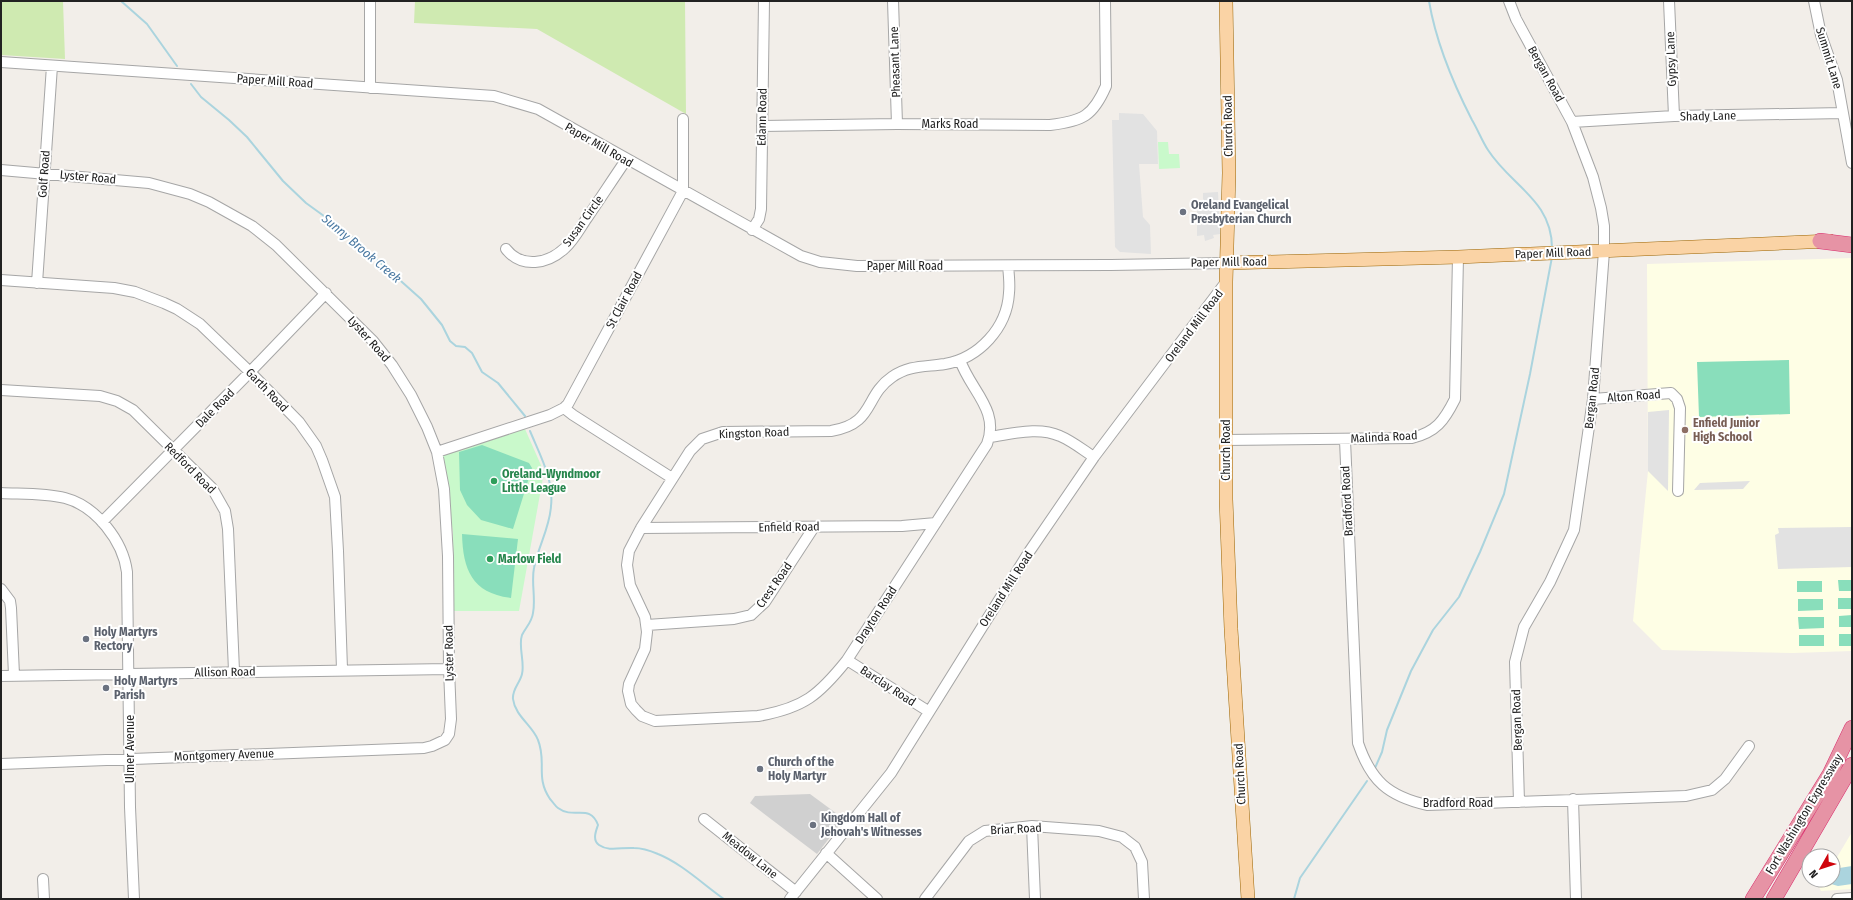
<svg xmlns="http://www.w3.org/2000/svg" width="1853" height="900" font-family="'Fira Sans Condensed',sans-serif">
<style>
.education{fill:#fefee5}
.religious{fill:#d0d0d0}
.grass{fill:#cfeab1}
.park{fill:#c9f9cb}
.pitch{fill:#89debb}
.parking{fill:#e2e2e2}
.water{fill:#abd4de}
.lines{fill:none;stroke-linecap:round;stroke-linejoin:round}
.stream{stroke:#abd4de;stroke-width:2}
.minor-casing{stroke:#a6a6a6;stroke-width:12}
.major-casing{stroke:#9c6503;stroke-width:14}
.highway-casing{stroke:#d92d6d;stroke-width:16}
.minor{stroke:#fff;stroke-width:10}
.major{stroke:#fad3a5;stroke-width:13}
.highway{stroke:#e693a5;stroke-width:15}
.worship-dot{fill:#6b7280;stroke:#fff;stroke-width:1.5}
.education-dot{fill:#8d6e63;stroke:#fff;stroke-width:1.5}
.leisure-dot{fill:#2e9e5b;stroke:#fff;stroke-width:1.5}
.labels{text-anchor:middle;stroke-width:4;stroke-linejoin:round;paint-order:stroke}
.street-label{font-size:12px;fill:#222;stroke:#fff}
.worship-label{font-size:12px;font-weight:bold;fill:#5b616d;stroke:#fff;text-anchor:start}
.education-label{font-size:12px;font-weight:bold;fill:#785e54;stroke:#fff;text-anchor:start}
.leisure-label{font-size:12px;font-weight:bold;fill:#27864d;stroke:#fff;text-anchor:start}
.water-label{font-size:13px;font-style:italic;fill:#4978a1;stroke:#fff}
</style>
<rect width="100%" height="100%" fill="#f2eee9"/>
<!-- education -->
<path class="education" d="M1852 258V651L1793 653 1662 650 1633 621 1648 471 1647 264Z
M1852 832V889L1821 891 1819 887 1823 880H1833V864Z"/>
<!-- religious -->
<path class="religious" d="M810 794 844 819 817 854 750 803 755 796Z"/>
<!-- grass -->
<path class="grass" d="M1 1H63L65 59 1 55Z
M415 1H685L686 114 537 29 414 23Z"/>
<!-- park -->
<path class="park" d="M1158 142H1168L1169 154H1179L1180 168 1159 169Z
M525 429 544 472 519 611H454L453 533 442 454Z"/>
<!-- pitch -->
<path class="pitch" d="M1789 360 1790 414 1699 417 1697 362Z
M482 445 529 463 532 468 513 529 481 520 467 505 460 490 459 452Z
M462 534 518 539 511 598C472 593 463 570 462 534Z
M1838 580H1852V591H1839Z
M1797 581H1822V592H1797Z
M1838 598H1852V609H1838Z
M1798 599H1823V610L1798 611Z
M1852 615V627H1839V616Z
M1798 617H1824V628L1799 629Z
M1839 634H1852V646H1839Z
M1799 635H1824V646H1799Z"/>
<!-- parking -->
<path class="parking" d="M1119 113 1143 114 1157 131 1158 164H1139L1143 217 1150 225 1151 254 1120 252 1115 247 1112 120H1119Z
M1218 192 1220 234 1213 235 1214 238 1205 241 1204 235 1197 236V204H1203V193Z
M1669 410 1668 491 1648 471V412Z
M1750 481 1743 489 1694 490 1700 483Z
M1852 527V567L1778 569 1775 535 1779 533 1778 528Z"/>
<!-- water -->
<path class="water" d="M1852 866V884L1838 886 1831 884 1829 880H1833V869Z"/>
<g class="lines">
<!-- stream -->
<path class="stream" d="M121 1 147 24 177 66
M1429 1C1436 43 1453 83 1472 120 1478 130 1482 141 1488 150 1511 186 1552 200 1552 248
M191 84 201 97 229 120 247 137 283 181 306 203 346 232 421 299 442 325 450 341 456 346 465 347 472 353 482 372 498 383 525 416
M530 431C540 455 554 480 551 506 550 527 538 547 534 568 531 582 536 599 533 613 532 622 526 627 522 635 518 646 525 662 522 674 520 683 512 689 513 699 515 716 533 726 538 740 547 762 535 777 550 799 553 802 555 806 558 808 574 820 590 803 598 825 596 831 592 840 599 845 609 852 622 847 634 848 642 848 651 851 658 854 681 863 704 885 724 899
M1375 768 1382 752 1387 730 1411 671 1433 630 1459 597 1480 552 1504 494 1530 374 1552 257
M1294 899 1300 878 1367 781"/>
<defs>
<path id="minor" d="M370 1V88
M893 1 897 124
M1509 1 1516 19 1572 122 1593 177 1601 208 1604 226V251L1593 399 1574 530 1550 582 1524 627 1515 662 1519 802
M1669 1 1674 116
M1814 1 1821 35 1837 80 1852 163
M1 62 494 96 538 109 801 256 820 262 857 266 1111 265 1227 263
M1572 122 1674 116 1843 113
M762 126 897 124 1050 125C1083 121 1093 116 1106 86L1105 1
M1 170 149 183 190 194 209 202 252 226 276 245 373 341 392 365 411 395 427 427 437 452 444 489 448 556 449 669 451 719 449 734 445 740 432 746 424 748 1 764
M752 230 759 219 761 209 764 1
M506 249C522 269 548 264 565 248 574 240 580 228 587 218 600 199 613 179 626 160
M1 280 114 288 135 292 164 303 177 309 200 324 250 372 299 422 316 446 322 460 335 497 338 551 342 669
M37 283 52 66
M960 360C970 390 1000 410 987 444L847 660C819 695 804 708 758 716L655 721 642 716 636 710 631 704 628 691 629 684 645 649 647 632 645 617 630 585 627 565 629 551 641 528 690 451 702 439 723 432 831 431C875 424 864 396 892 377 909 365 925 367 945 364 979 358 1007 328 1009 293 1010 284 1009 275 1008 266
M1 390 100 396 117 401 133 410 212 488 225 511 228 529 234 671
M1593 399 1671 393 1677 399 1680 408 1678 491
M564 408 573 415 672 478
M989 437C1012 434 1038 426 1060 436 1072 441 1083 450 1094 457
M1225 440 1412 438C1436 432 1444 421 1455 399L1458 257
M1345 440 1358 743C1371 781 1388 796 1427 805L1686 796 1712 790 1725 779 1749 746
M437 452 550 415 564 408 568 404 683 191V119
M1 493C22 494 45 493 65 498 96 506 123 541 127 572L130 807 134 899
M102 522 250 372 326 293
M641 528 902 526 936 523
M1 589 10 601 11 608 14 675
M647 625 734 619 751 615 765 602 814 527
M847 660 928 711
M1 676 449 669
M1573 799 1576 899
M704 819 796 892
M1032 826 1035 899
M826 853 877 899
M43 879 44 899
M790 899 891 773 1029 552 1094 457 1226 282
M925 899 969 841 985 831 1032 826 1099 831 1122 837 1135 847 1142 862 1144 899
M1837 899 1852 898"/>
<path id="major" d="M1226 1 1229 173 1226 282V499L1231 629 1248 899
M1227 263 1458 257 1830 241"/>
<path id="highway" d="M1820 241 1852 245
M1753 899 1830 774 1852 728
M1774 899 1852 765"/>
</defs>
<!-- minor casing -->
<use href="#minor" class="minor-casing"/>
<!-- major casing -->
<use href="#major" class="major-casing"/>
<!-- highway casing -->
<use href="#highway" class="highway-casing"/>
<!-- minor -->
<use href="#minor" class="minor"/>
<!-- major -->
<use href="#major" class="major"/>
<!-- highway -->
<use href="#highway" class="highway"/>
</g>
<!-- markers -->
<g class="worship-dot">
<circle cx="1183" cy="212" r="4"/>
<circle cx="86" cy="639" r="4"/>
<circle cx="106" cy="688" r="4"/>
<circle cx="760" cy="769" r="4"/>
<circle cx="813" cy="825" r="4"/>
</g>
<circle class="education-dot" cx="1685" cy="430" r="4"/>
<g class="leisure-dot">
<circle cx="494" cy="481" r="4"/>
<circle cx="490" cy="559" r="4"/>
</g>
<g class="labels">
<!-- street labels -->
<g class="street-label">
<text transform="translate(1829 58) rotate(73)" y="4">Summit Lane</text>
<text transform="translate(1671 59) rotate(-92)" y="4">Gypsy Lane</text>
<text transform="translate(895 62) rotate(-92)" y="4">Pheasant Lane</text>
<text transform="translate(1546 74) rotate(61)" y="4">Bergan Road</text>
<text transform="translate(275 81) rotate(4)" y="4">Paper Mill Road</text>
<text transform="translate(1708 116) rotate(-1)" y="4">Shady Lane</text>
<text transform="translate(762 117) rotate(-89)" y="4">Edann Road</text>
<text x="950" y="128">Marks Road</text>
<text transform="translate(1228 126) rotate(-91)" y="4">Church Road</text>
<text transform="translate(599 145) rotate(30)" y="4">Paper Mill Road</text>
<text transform="translate(44 174) rotate(-86)" y="4">Golf Road</text>
<text transform="translate(88 177) rotate(5)" y="4">Lyster Road</text>
<text transform="translate(583 221) rotate(-54)" y="4">Susan Circle</text>
<text transform="translate(1553 253) rotate(-2)" y="4">Paper Mill Road</text>
<text transform="translate(1229 262) rotate(-1)" y="4">Paper Mill Road</text>
<text x="905" y="270">Paper Mill Road</text>
<text transform="translate(624 300) rotate(-62)" y="4">St Clair Road</text>
<text transform="translate(1194 326) rotate(-53)" y="4">Oreland Mill Road</text>
<text transform="translate(369 339) rotate(48)" y="4">Lyster Road</text>
<text transform="translate(267 390) rotate(46)" y="4">Garth Road</text>
<text transform="translate(1634 396) rotate(-4)" y="4">Alton Road</text>
<text transform="translate(1592 398) rotate(-84)" y="4">Bergan Road</text>
<text transform="translate(215 408) rotate(-45)" y="4">Dale Road</text>
<text transform="translate(754 433) rotate(-2)" y="4">Kingston Road</text>
<text transform="translate(1384 437) rotate(-3)" y="4">Malinda Road</text>
<text transform="translate(1226 450) rotate(-90)" y="4">Church Road</text>
<text transform="translate(190 468) rotate(45)" y="4">Redford Road</text>
<text transform="translate(1347 501) rotate(-93)" y="4">Bradford Road</text>
<text transform="translate(789 527) rotate(-1)" y="4">Enfield Road</text>
<text transform="translate(774 585) rotate(-55)" y="4">Crest Road</text>
<text transform="translate(1006 589) rotate(-57)" y="4">Oreland Mill Road</text>
<text transform="translate(876 615) rotate(-57)" y="4">Drayton Road</text>
<text transform="translate(449 653) rotate(-91)" y="4">Lyster Road</text>
<text transform="translate(225 672) rotate(-1)" y="4">Allison Road</text>
<text transform="translate(888 686) rotate(33)" y="4">Barclay Road</text>
<text transform="translate(1517 720) rotate(-92)" y="4">Bergan Road</text>
<text transform="translate(130 749) rotate(-90)" y="4">Ulmer Avenue</text>
<text transform="translate(224 755) rotate(-2)" y="4">Montgomery Avenue</text>
<text transform="translate(1240 774) rotate(-93)" y="4">Church Road</text>
<text x="1458" y="807">Bradford Road</text>
<text transform="translate(1804 814) rotate(-59)" y="4">Fort Washington Expressway</text>
<text transform="translate(1016 829) rotate(-3)" y="4">Briar Road</text>
<text transform="translate(750 855) rotate(39)" y="4">Meadow Lane</text>
</g>
<!-- worship labels -->
<g class="worship-label">
<text x="1191" y="209">Oreland Evangelical<tspan x="1191" dy="14">Presbyterian Church</tspan></text>
<text x="94" y="636">Holy Martyrs<tspan x="94" dy="14">Rectory</tspan></text>
<text x="114" y="685">Holy Martyrs<tspan x="114" dy="14">Parish</tspan></text>
<text x="768" y="766">Church of the<tspan x="768" dy="14">Holy Martyr</tspan></text>
<text x="821" y="822">Kingdom Hall of<tspan x="821" dy="14">Jehovah's Witnesses</tspan></text>
</g>
<!-- education labels -->
<g class="education-label">
<text x="1693" y="427">Enfield Junior<tspan x="1693" dy="14">High School</tspan></text>
</g>
<!-- leisure labels -->
<g class="leisure-label">
<text x="502" y="478">Oreland-Wyndmoor<tspan x="502" dy="14">Little League</tspan></text>
<text x="498" y="563">Marlow Field</text>
</g>
<!-- water labels -->
<g class="water-label">
<text transform="translate(362 248) rotate(40)" y="5">Sunny Brook Creek</text>
</g>
</g>
<!-- border -->
<rect width="1853" height="900" fill="none" stroke="#222222" stroke-width="4"/>
<!-- north arrow -->
<g transform="translate(1821 868) rotate(231)"><circle r="19" fill="#ffffff" stroke="#a7a7a7"/>
<path d="M0-3L7 15L0 10L-7 15Z" fill="#cf040b"/>
<text y="-6" font-size="11" font-weight="bold" text-anchor="middle" fill="#222222">N</text>
</g>
</svg>
